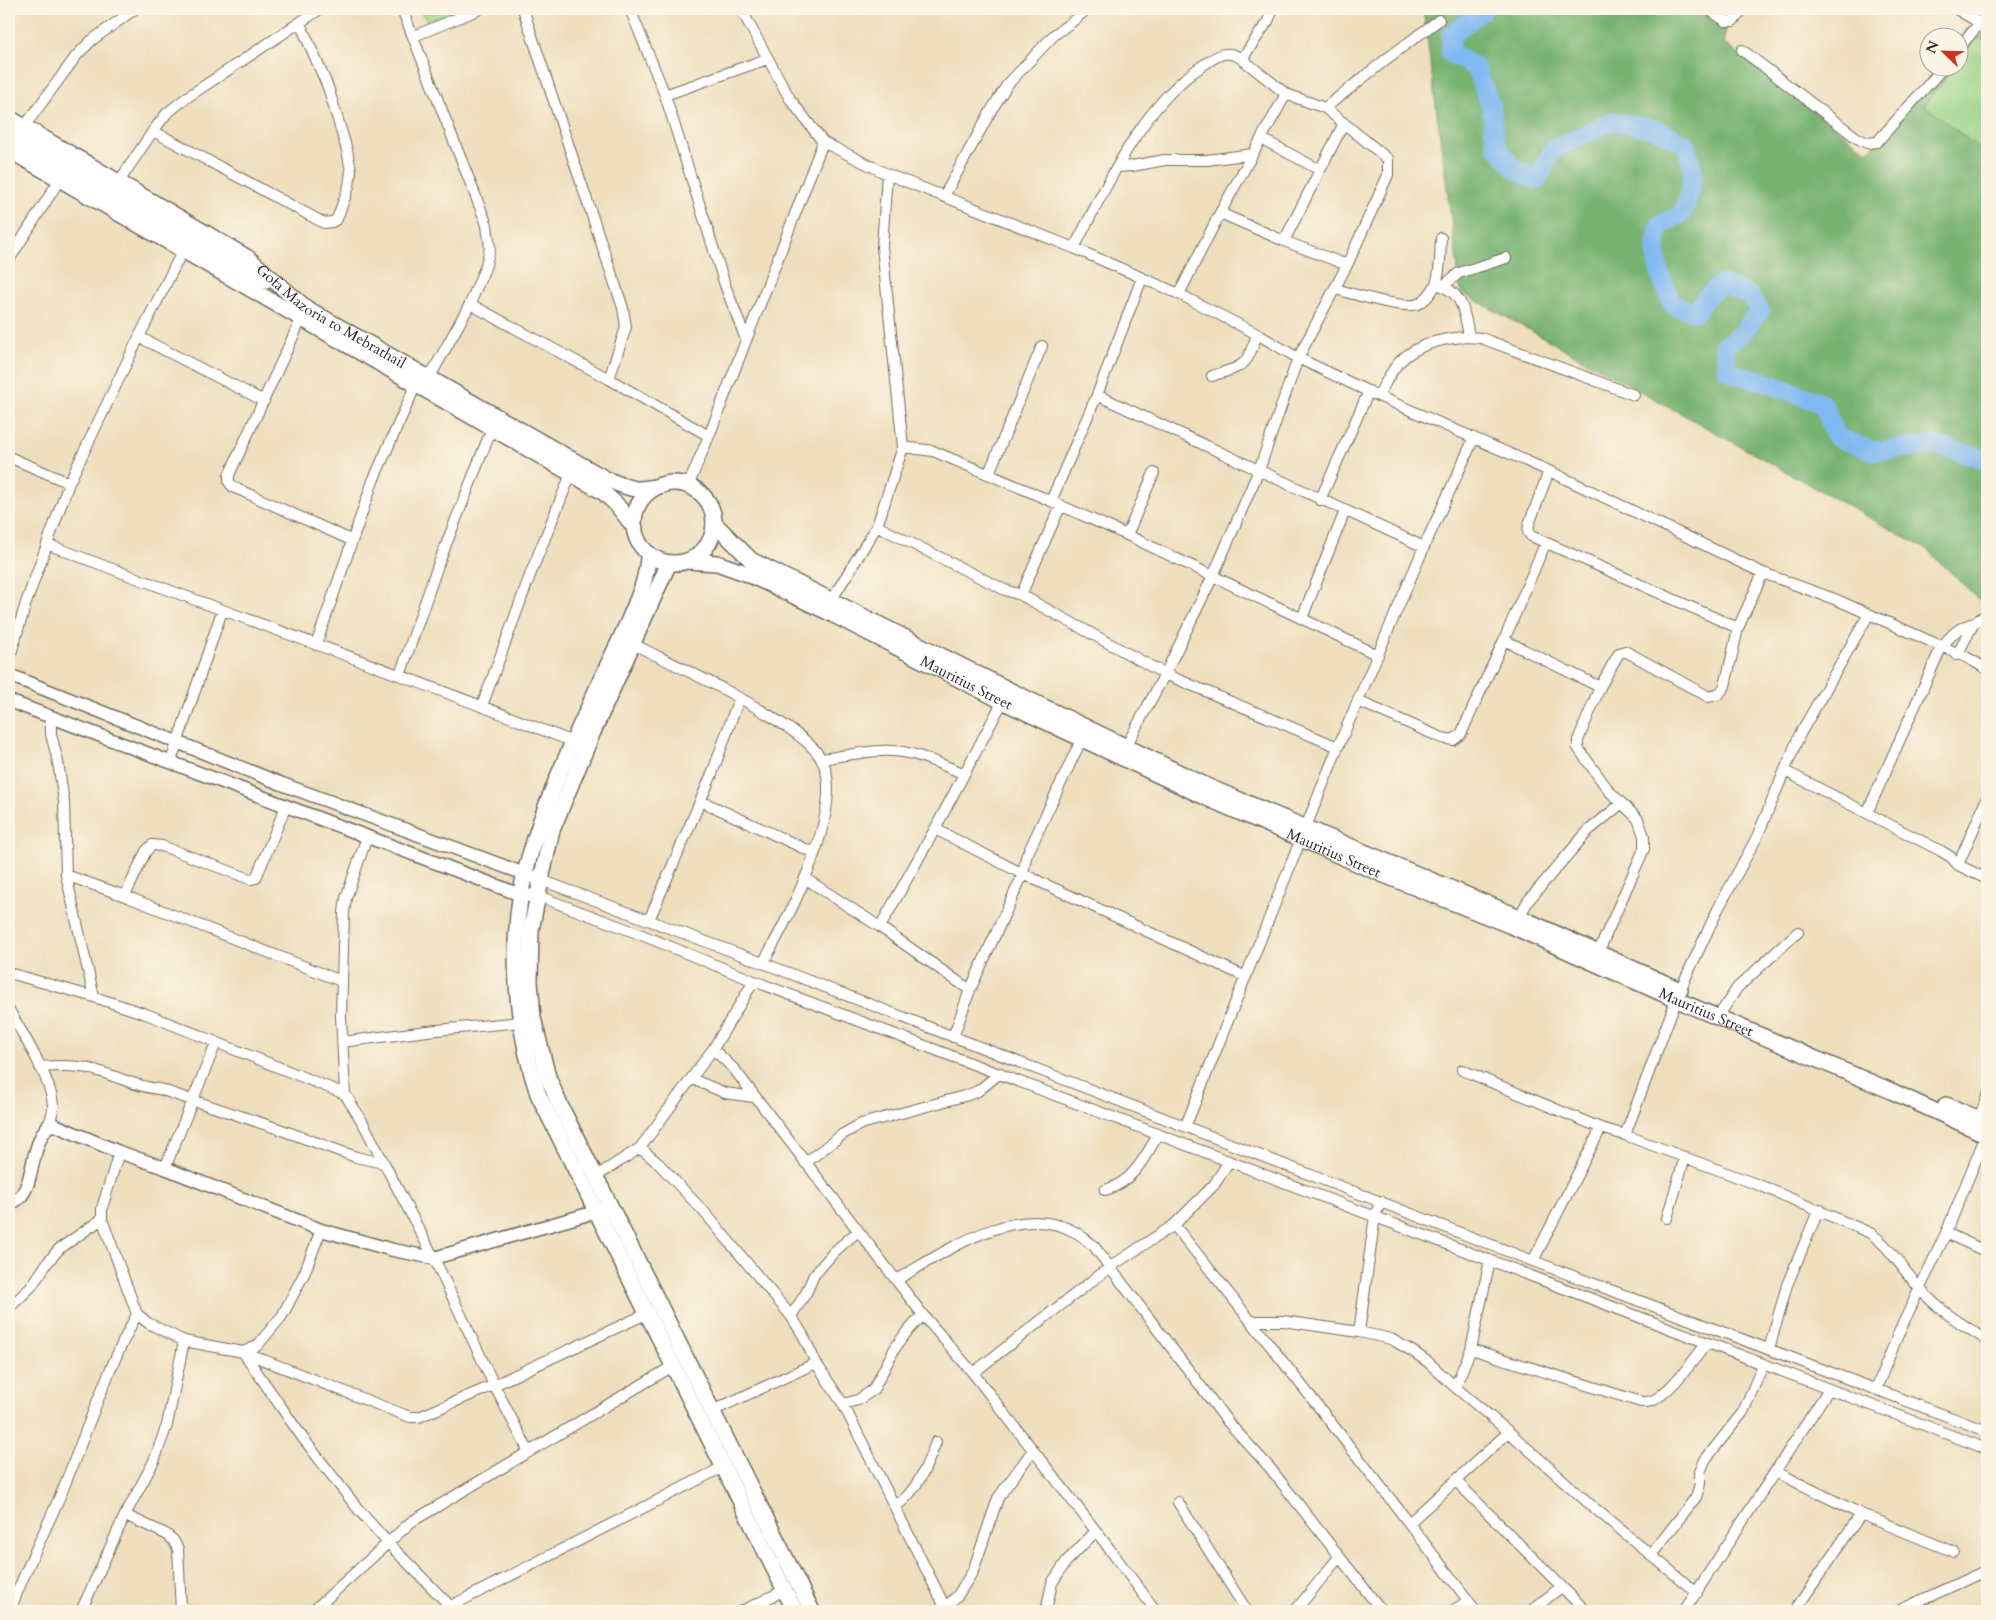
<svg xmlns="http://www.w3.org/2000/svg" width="1996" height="1620" font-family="Cardo,serif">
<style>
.green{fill:#94cf83;stroke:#607d57}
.forest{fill:#77b271;stroke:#516e4e}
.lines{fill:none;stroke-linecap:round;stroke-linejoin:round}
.river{stroke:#80b9f1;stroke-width:19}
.minor-casing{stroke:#6f6a5e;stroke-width:12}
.tertiary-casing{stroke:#6f6a5e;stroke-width:15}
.primary-casing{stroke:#6f6a5e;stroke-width:18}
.minor{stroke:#fff;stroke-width:10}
.tertiary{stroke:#fff;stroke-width:12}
.primary{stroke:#fff;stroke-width:15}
.labels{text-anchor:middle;stroke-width:5;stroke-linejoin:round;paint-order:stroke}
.street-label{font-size:15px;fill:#2b2b2b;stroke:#fcf5e5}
</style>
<rect width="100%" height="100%" fill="#fcf5e5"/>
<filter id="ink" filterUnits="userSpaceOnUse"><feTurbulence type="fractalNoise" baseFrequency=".02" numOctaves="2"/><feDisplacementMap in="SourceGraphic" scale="10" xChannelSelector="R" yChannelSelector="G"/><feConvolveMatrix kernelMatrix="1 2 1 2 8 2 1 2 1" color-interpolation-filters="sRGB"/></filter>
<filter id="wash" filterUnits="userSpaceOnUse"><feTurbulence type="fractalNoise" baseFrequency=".0096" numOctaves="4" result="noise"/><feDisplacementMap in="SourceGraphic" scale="20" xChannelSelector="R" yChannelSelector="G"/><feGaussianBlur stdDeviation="1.12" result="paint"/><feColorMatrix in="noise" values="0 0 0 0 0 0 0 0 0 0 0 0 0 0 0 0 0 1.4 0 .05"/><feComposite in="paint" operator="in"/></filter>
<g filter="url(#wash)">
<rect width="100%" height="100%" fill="#eedebd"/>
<!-- green -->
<path class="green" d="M419 9H463L428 24Z
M1977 37 1987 42V154L1924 105 1953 68H1958L1959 60Z"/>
<!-- forest -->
<path class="forest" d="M1423 9H1696L1726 30 1723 43 1868 152 1936 68H1953L1924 105 1987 154V607L1926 549 1461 292Z
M1967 28 1987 35V42L1976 37 1959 60V39Z"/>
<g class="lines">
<!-- river -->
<path class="river" d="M1484 9 1451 35 1450 53 1475 67 1491 106 1496 146 1515 169 1537 180 1553 150 1611 121 1655 129 1686 144 1693 172 1690 192 1682 214 1660 225C1650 257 1660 276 1673 305L1695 312 1706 297 1721 284 1749 295 1760 311 1741 334 1724 346 1727 369 1738 375 1765 382 1823 404 1836 437 1873 451 1937 445 1987 460"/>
</g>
</g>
<g filter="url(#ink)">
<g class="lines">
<defs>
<path id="minor" d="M402 9 487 225 490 248 486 265 470 304 426 384
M523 9 623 308 626 327 609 379
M630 9 665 95 725 285 746 340
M741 9 790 99 823 142 887 174 1074 248 1179 294 1257 334 1298 358 1378 396 1549 471 1763 573 1738 628 1725 686 1719 694 1709 697 1625 651 1619 653 1600 687 1578 740V748L1609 791 1638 819 1644 836V849L1598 953
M1708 9 1726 21H1733L1743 9
M1956 9 1987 27
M414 36 480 9
M1958 49 1980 23
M1742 50 1857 138 1867 143 1877 142 1943 68
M1242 59 1268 21 1273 9
M665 95 767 59
M1325 108 1389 57 1439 20
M24 127 77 55 92 40 135 9
M153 131 324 223 332 222 337 219 349 186 351 171 347 150 328 87 300 23
M1262 139 1320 170
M1117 167 1132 166 1165 160H1207L1253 154
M118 183 153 131 167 113 189 96 320 9
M944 196 992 109 1007 85 1054 35 1073 21 1087 9
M1220 213 1286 94
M1284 241 1344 123
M1074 248C1107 186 1141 106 1202 66 1217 56 1226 48 1242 59L1286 94 1325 108 1388 159V175L1347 265 1298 358 1259 470 1213 576 1165 674 1124 750
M9 260 60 179
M1437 284C1464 293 1464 312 1469 336
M1443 286 1459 273 1506 258
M1335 289C1351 293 1404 310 1418 304 1426 300 1432 292 1436 284 1441 270 1440 253 1441 238
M1179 294 1220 213 1284 241 1347 265
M470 304 609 379 709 436
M304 313 229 475V482L233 487 351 540
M139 337 264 401
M1212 376C1245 365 1246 368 1257 334
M1097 395 1424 547
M1378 396C1384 386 1389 375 1396 366 1415 342 1453 335 1481 338L1634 395
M903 447 933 451 1028 491 1127 535 1378 655
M9 457 69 483
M1549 471 1529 524 1528 532 1531 536 1738 628
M989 473 1042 346
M688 486 709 436 823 142
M1320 500 1369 391
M1051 501 1097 395 1142 278
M877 526 1005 590 1021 595 1165 674 1338 747
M1127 535 1154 473
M47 544C222 612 399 672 573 742
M1763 573 1837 600 1966 657 1987 669
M1021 595 1061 505
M829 604 877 526 903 447 882 247 887 174
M1302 618 1345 511
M1504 640 1600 687
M633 644C685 670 739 694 787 727 799 736 812 744 820 757 850 802 787 921 763 963
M316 645 373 481 418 380
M1957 655 1974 623 1987 614
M9 660 26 603 69 483 139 337 183 250
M400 675 438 565 494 423
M1358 701 1442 738 1453 740 1461 734 1504 640 1545 544
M482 706 532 570 573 469
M51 717V734L58 762 64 802 66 875 94 997
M822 759C850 755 883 746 912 754 929 758 946 767 963 773
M171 761 222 611
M1785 771 1941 851 1951 857 1958 865 1987 879
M701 801 814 853
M1867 813 1941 648C1951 635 1958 627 1974 623
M935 829 1023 874 1246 977
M367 837 346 898 344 912 341 1017 345 1094 363 1123 434 1258 494 1385 529 1452
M1958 865 1987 798
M66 875 125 896 341 981
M806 879 880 927 970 990
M541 880 763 963 1533 1261 1987 1431
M125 896 146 851 152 845 162 846 250 879 256 878 286 806
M538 896 637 933 754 981 1987 1449
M1519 917 1528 901 1588 831 1621 804
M649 920 712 774 739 698
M880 927 935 829 1005 697
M9 973 94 997 146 1014 345 1094
M9 1010C22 1033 55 1084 53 1110 52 1115 50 1121 48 1126
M1718 1017 1737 988 1798 932
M953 1037 970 990 1023 874 1026 857 1084 734
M342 1042 427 1031 521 1022
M713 1049 734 1069 923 1315 973 1373 1096 1531 1156 1611
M40 1067C57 1066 74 1065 91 1069 115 1075 135 1087 159 1089L279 1129 356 1157 383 1163
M1462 1070 1601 1128 1625 1135 1764 1187 1870 1233C1890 1246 1903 1270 1919 1288 1938 1310 1963 1325 1987 1340
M692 1079 725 1093 754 1097
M1977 1124 1987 1097
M1186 1125 1338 747 1424 547 1474 438
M1625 1135 1680 990 1718 909 1757 837 1800 734 1869 614
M640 1148 658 1163 706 1214 791 1316 803 1335 816 1363 843 1404 947 1611
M119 1152 102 1208V1219L137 1314 148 1323 184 1341 243 1352 410 1417H419L494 1385 648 1313
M805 1163 843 1134 861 1124 968 1095 978 1091 1000 1073
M165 1168 216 1043
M595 1177 640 1148 713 1049 754 981
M1105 1190C1132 1183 1144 1159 1158 1135
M1667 1218 1685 1157
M1174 1225C1276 1352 1378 1481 1476 1611
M321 1230 304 1274 282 1316 257 1346 243 1352 302 1437 358 1509 389 1544 455 1611
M1946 1233 1987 1252
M1533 1261 1601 1128
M896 1280C945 1252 1017 1200 1075 1232 1081 1235 1087 1241 1093 1245L1228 1422 1270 1468 1382 1611
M9 1308 31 1287 48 1262 59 1249 102 1219
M791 1316 806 1293 814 1275 835 1251 858 1231
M1253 1321H1283L1359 1332 1391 1339 1412 1351 1428 1362 1455 1387 1509 1432 1592 1506 1697 1593
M1359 1332 1375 1216 1381 1201
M1471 1349 1641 1402C1644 1402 1649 1402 1652 1401 1669 1393 1695 1359 1706 1344
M1769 1349 1787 1285 1819 1209
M973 1373 1110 1267 1174 1225 1214 1185 1229 1161
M1455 1387 1471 1349 1490 1260
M1876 1389 1900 1330 1946 1233 1987 1133
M843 1404 858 1400 873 1390 895 1348 905 1334 923 1315
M712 1411 816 1363
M1776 1472 1861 1514 1954 1552
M1456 1481 1586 1611
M1178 1502 1247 1611
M895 1507C918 1490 926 1468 936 1442
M125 1515 166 1534 173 1540 178 1549 181 1611
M1409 1523 1509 1432
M1652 1554 1696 1497 1700 1484V1472L1705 1460 1743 1412 1763 1365
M451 1606 723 1467
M1798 1606 1861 1514
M945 1608 958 1595 973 1571 998 1498 1033 1450
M10 1611C25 1569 46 1530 63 1489 87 1430 107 1370 137 1314
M81 1611 125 1515 154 1461 167 1425 184 1341
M313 1611 411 1522 673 1366
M742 1611 785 1590
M1046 1611 1052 1583 1066 1562 1096 1531
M1295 1611 1339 1557
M1452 1611 1468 1601
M1531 1611 1561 1587
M1684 1611 1829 1389
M1898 1611 1987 1570"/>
<path id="tertiary" d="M9 675 282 784 541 880
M9 701 521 895 538 896
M9 1205C12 1203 16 1201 19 1198 34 1185 30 1147 48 1126L55 1125 119 1152 165 1168 321 1230 393 1250 434 1258 606 1209"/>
<g id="primary">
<path id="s1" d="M9 118 248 258 306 308 606 479C633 490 635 492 663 485"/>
<path d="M9 134 235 265 266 281"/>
<path d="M9 150 603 492 616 504 635 528"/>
<circle cx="674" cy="523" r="40"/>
<path d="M714 523 751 560 1009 690 1211 788 1519 917 1680 990"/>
<path d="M649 554C647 564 646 575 643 584 632 618 614 651 599 684 571 747 540 810 524 877 509 945 516 1028 538 1094L795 1611"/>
<path id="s2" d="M688 561 717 563 748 574 826 611 1002 701 1207 798 1384 875 1514 927 1677 1000 1889 1090 1987 1135"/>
<path d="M669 563 592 734 552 830 541 880 531 930 530 982 533 1018 548 1077 559 1103 812 1611"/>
<path d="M1946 1105 1987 1122"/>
</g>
</defs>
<!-- minor casing -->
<use href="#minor" class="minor-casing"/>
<!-- tertiary casing -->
<use href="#tertiary" class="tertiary-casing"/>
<!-- primary casing -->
<use href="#primary" class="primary-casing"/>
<!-- minor -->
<use href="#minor" class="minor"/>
<!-- tertiary -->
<use href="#tertiary" class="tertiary"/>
<!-- primary -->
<use href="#primary" class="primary"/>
</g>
</g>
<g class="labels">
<!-- street labels -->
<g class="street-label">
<text dy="5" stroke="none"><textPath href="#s1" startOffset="379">Gofa Mazoria to Mebrathail</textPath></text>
<text dy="5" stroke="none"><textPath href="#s2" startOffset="306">Mauritius Street</textPath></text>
<text dy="5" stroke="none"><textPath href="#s2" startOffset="711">Mauritius Street</textPath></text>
<text dy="5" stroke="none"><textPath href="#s2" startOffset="1116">Mauritius Street</textPath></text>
</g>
</g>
<!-- margin -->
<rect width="1996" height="1620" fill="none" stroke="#fcf5e5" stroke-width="30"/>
<!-- north arrow -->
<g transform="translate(1944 52) rotate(293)"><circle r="24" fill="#fcf5e5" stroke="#a8a49b"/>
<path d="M0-4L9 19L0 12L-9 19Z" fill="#c8321e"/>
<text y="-8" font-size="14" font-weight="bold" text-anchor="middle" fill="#2b2b2b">N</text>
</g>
</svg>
